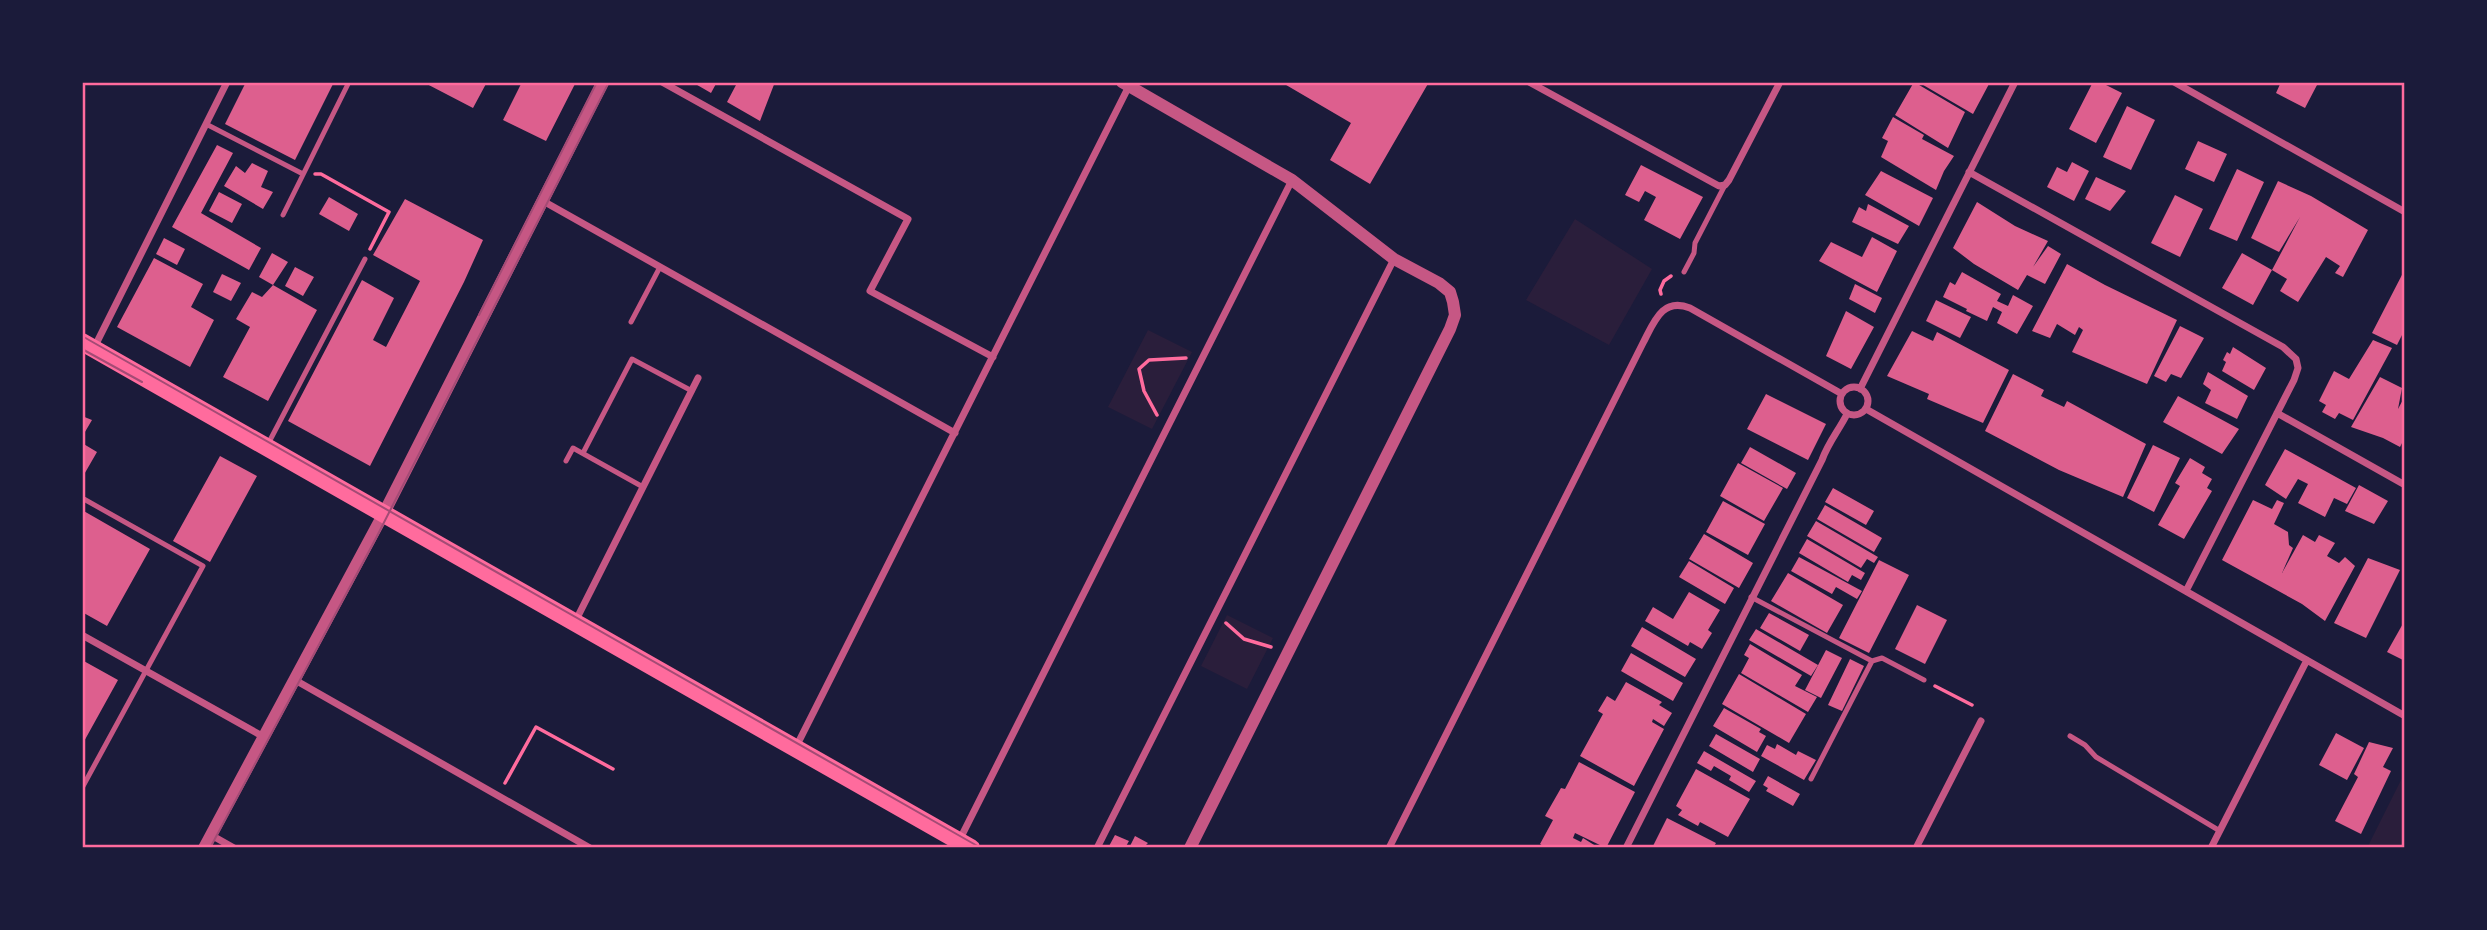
<svg xmlns="http://www.w3.org/2000/svg" width="2487" height="930" font-family="Cabin,sans-serif">
<style>
.green{fill:#2a1e3b}
.building{fill:#dd5f8e}
.lines{fill:none;stroke-linecap:round;stroke-linejoin:round}
.path{stroke:#ff6b9d;stroke-width:3.5}
.service{stroke:#c65784;stroke-width:5}
.minor{stroke:#c65784;stroke-width:7}
.tertiary{stroke:#c65784;stroke-width:12}
.primary{stroke:#ff6b9d;stroke-width:18}
.tram{stroke:#a44b75;stroke-width:2}
.neatline{fill:none;stroke:#ff6b9d;stroke-width:2.5}
</style>
<rect width="100%" height="100%" fill="#1b1b3a"/>
<!-- green -->
<path class="green" d="M1575 219 1652 269 1609 345 1526 300Z
M1148 330 1192 352 1152 429 1108 407Z
M1227 615 1273 638 1247 689 1201 666Z
M2405 772V848H2367Z"/>
<!-- building -->
<path class="building" d="M246 82H334L295 160 225 124Z
M423 82H487L473 108Z
M522 82H576L546 141 503 120Z
M692 82H717L711 93Z
M732 82H775L760 121 727 102 736 85Z
M1281 82H1429L1370 184 1330 160 1351 123Z
M1914 82 1965 112 1948 148 1895 115Z
M1918 82H1986L1989 84 1973 114Z
M2093 82H2100L2122 93 2096 143 2069 129Z
M2281 82H2312L2317 85 2305 108 2276 93Z
M2127 106 2155 120 2131 170 2103 157Z
M1893 117 1924 135 1922 139 1954 156 1944 171 1936 190 1881 157 1888 141 1882 138Z
M2198 141 2227 154 2214 182 2185 169Z
M217 145 233 153 201 213 261 248 249 270 172 227Z
M2072 162 2089 171 2074 201 2047 187 2057 167 2067 172Z
M252 163 268 171 261 187 273 192 263 209 224 186 236 166 245 173Z
M1641 165 1703 197 1680 239 1644 220 1656 197 1645 191 1639 202 1625 195Z
M2237 169 2264 182 2237 241 2209 229Z
M1881 171 1933 198 1919 226 1865 195Z
M2096 177 2126 191 2110 211 2085 199Z
M2278 181 2311 196 2368 230 2343 277 2335 273 2340 266 2326 257 2298 302 2280 291 2287 279 2272 270 2300 217 2279 252 2251 238Z
M219 192 242 204 232 223 209 211Z
M2175 195 2203 209 2180 257 2151 243Z
M329 197 358 214 349 231 319 214Z
M405 199 483 240 464 282 370 466 288 421 362 280 394 298 373 340 386 347 420 281 373 255Z
M1977 202 2015 226 2048 241 2033 267 2048 246 2061 254 2045 284 2027 275 2018 290 1974 264 1953 248Z
M1868 204 1909 226 1898 244 1852 222 1859 207 1866 211Z
M1872 237 1897 251 1877 292 1819 261 1831 242 1862 257Z
M164 238 185 249 177 265 156 254Z
M272 253 288 262 273 285 259 277Z
M2242 253 2272 270 2253 305 2222 288Z
M154 258 203 284 191 307 214 320 190 367 117 327Z
M2067 264 2105 285 2177 320 2147 384 2072 352 2083 330 2079 327 2075 335 2057 324 2050 338 2032 331Z
M295 267 314 277 303 296 285 286Z
M2405 269V329L2397 345 2372 333Z
M1962 272 2001 294 1997 301 2008 306 2013 295 2033 306 2017 334 1997 323 2002 312 1993 307 1987 321 1966 311 1967 309 1943 297 1950 282 1955 285Z
M222 274 241 283 231 301 213 292Z
M1855 284 1882 298 1875 313 1849 299Z
M273 285 317 310 268 401 223 377 250 327 236 319 252 292 262 297Z
M1936 300 1971 317 1960 338 1926 321Z
M1846 311 1874 327 1851 369 1826 356Z
M2180 326 2204 338 2181 378 2171 374 2166 382 2154 376Z
M1912 331 1933 341 1937 332 2009 370 1983 423 1927 399 1929 394 1887 376Z
M2373 340 2392 348 2353 420 2339 413 2335 419 2322 412 2326 405 2319 401 2334 371 2349 379Z
M2233 347 2266 368 2254 390 2222 371 2226 362 2223 360 2227 352 2230 354Z
M2208 372 2248 396 2237 419 2205 403 2211 390 2203 384Z
M2013 374 2044 390 2041 396 2064 407 2067 401 2146 444 2123 497 2059 470 1985 431Z
M2380 377 2402 388 2398 409 2405 396V437L2400 447 2383 438 2351 427Z
M1766 394 1826 424 1808 460 1747 429Z
M2178 396 2239 429 2222 454 2163 422Z
M82 416 92 420 82 437Z
M82 443 97 452 82 478Z
M2153 445 2180 458 2154 512 2127 498Z
M1750 447 1796 473 1787 489 1741 463Z
M2285 449 2356 488 2347 504 2334 498 2325 517 2298 503 2308 484 2298 479 2286 499 2265 485Z
M220 456 257 476 210 562 173 541Z
M2190 458 2205 467 2202 473 2212 479 2207 488 2212 491 2184 539 2158 525 2180 486 2175 483Z
M1738 463 1783 488 1764 521 1720 496Z
M2359 485 2388 501 2374 524 2345 511Z
M1833 488 1874 511 1866 525 1825 502Z
M2253 500 2272 509 2277 500 2284 503 2274 524 2288 532 2289 545 2293 548 2282 573 2303 535 2315 542 2319 535 2335 543 2327 556 2339 563 2345 557 2355 566 2325 621 2302 604 2222 560Z
M1723 501 1765 524 1748 555 1706 532Z
M1825 505 1882 538 1874 552 1817 519Z
M82 510 150 549 107 626 82 612Z
M1816 521 1878 557 1874 563 1867 559 1861 568 1807 536Z
M1704 534 1753 563 1739 588 1689 559Z
M1807 539 1865 573 1861 580 1852 575 1848 582 1799 553Z
M1799 557 1862 591 1857 599 1836 587 1832 594 1791 571Z
M2368 558 2400 570 2366 638 2334 623Z
M1879 560 1909 575 1869 653 1839 638Z
M1689 561 1734 588 1725 604 1679 577Z
M1788 573 1843 605 1827 633 1771 601Z
M1689 592 1720 610 1708 630 1712 633 1702 649 1690 642 1688 646 1645 621 1653 607 1673 619Z
M1917 605 1947 620 1925 664 1895 649Z
M1769 613 1809 635 1800 651 1760 628Z
M2405 620V661L2387 652Z
M1642 627 1696 659 1685 677 1631 646Z
M1756 629 1818 665 1811 676 1749 640Z
M1750 644 1802 675 1795 686 1817 697 1808 712 1741 673 1749 658 1744 655Z
M1826 650 1842 658 1821 698 1805 690Z
M1631 653 1683 683 1673 701 1621 671Z
M1850 659 1864 666 1842 711 1828 705Z
M82 660 118 680 82 745Z
M1739 674 1806 714 1789 743 1722 704Z
M1626 682 1662 702 1659 705 1672 713 1664 726 1653 719 1652 722 1664 729 1634 786 1580 756 1603 714 1598 711 1607 696 1615 701Z
M1724 708 1761 729 1759 732 1766 736 1757 752 1713 726Z
M2336 733 2364 748 2347 780 2319 765Z
M1716 734 1760 759 1753 772 1709 746Z
M2369 742 2393 748 2383 767 2391 771 2361 834 2335 821 2358 777 2354 774Z
M1777 744 1796 755 1798 751 1816 760 1804 780 1761 756 1767 745 1775 749Z
M1704 751 1756 781 1749 792 1729 780 1731 776 1714 766 1711 771 1697 763Z
M1579 762 1635 792 1606 848 1575 833 1573 838 1581 842 1583 838 1599 848H1546L1540 844 1553 820 1545 816 1561 788 1565 789Z
M1696 769 1750 799 1728 837 1700 822 1698 826 1678 815 1682 810 1676 806Z
M1768 776 1800 794 1793 806 1766 791 1768 788 1763 785Z
M1667 818 1716 843 1713 848H1652Z
M1115 835 1129 841 1125 848H1108Z
M1135 836 1148 843 1146 845 1152 848H1129Z"/>
<g class="lines">
<!-- path -->
<path class="path" d="M315 174H321L389 212 370 249
M1661 294 1660 290 1664 281 1671 276
M1157 415 1144 391 1139 369 1149 360 1186 358
M1226 623 1244 639 1271 647
M1935 686 1972 705
M505 783 536 727 613 769"/>
<!-- service -->
<path class="service" d="M206 124 303 174
M283 215 349 82
M1684 272 1694 253 1695 243 1725 185
M631 322 660 267
M268 444 365 259
M583 453 632 359 692 391
M566 461 573 448 643 487
M82 498 203 566 82 788
M1751 597 1872 661 1811 779
M1872 661 1882 658 1924 680
M2070 736 2085 745 2096 757 2220 831"/>
<!-- minor -->
<path class="minor" d="M662 82 908 219 870 291 993 357
M1529 82 1719 186 1725 185 1729 180 1780 82
M2174 82 2405 212
M1969 172 2283 347 2296 359 2298 368 2294 380 2186 591
M543 201 955 433
M94 348 227 82
M1840 401a14 14 0 1 1 28 0a14 14 0 1 1-28 0Z
M1860 389 2015 82
M1866 409 2405 716
M2277 413 2405 485
M575 622 698 378
M82 635 264 737
M295 680 590 848
M796 747 1129 86
M211 835 234 848
M959 841 1292 180
M1097 848 1394 259
M1389 848 1643 343C1654 322 1662 297 1690 308L1842 394
M1626 848 1822 460C1828 443 1839 430 1847 414
M1916 848 1981 721
M2211 848 2307 660"/>
<!-- tertiary -->
<path class="tertiary" d="M1122 82 1292 180 1394 259 1439 283 1450 292 1453 302 1455 315 1450 329 1190 848
M204 848 384 513 603 82"/>
<!-- primary -->
<path class="primary" d="M82 342 971 848"/>
<!-- tram -->
<path class="tram" d="M479 315 597 82
M82 336 981 848
M82 349 142 382
M210 848 375 540 609 82"/>
</g>
<!-- border -->
<rect width="2487" height="930" fill="none" stroke="#1b1b3a" stroke-width="168"/>
<rect x="84" y="84" width="2319" height="762" class="neatline"/>
</svg>
